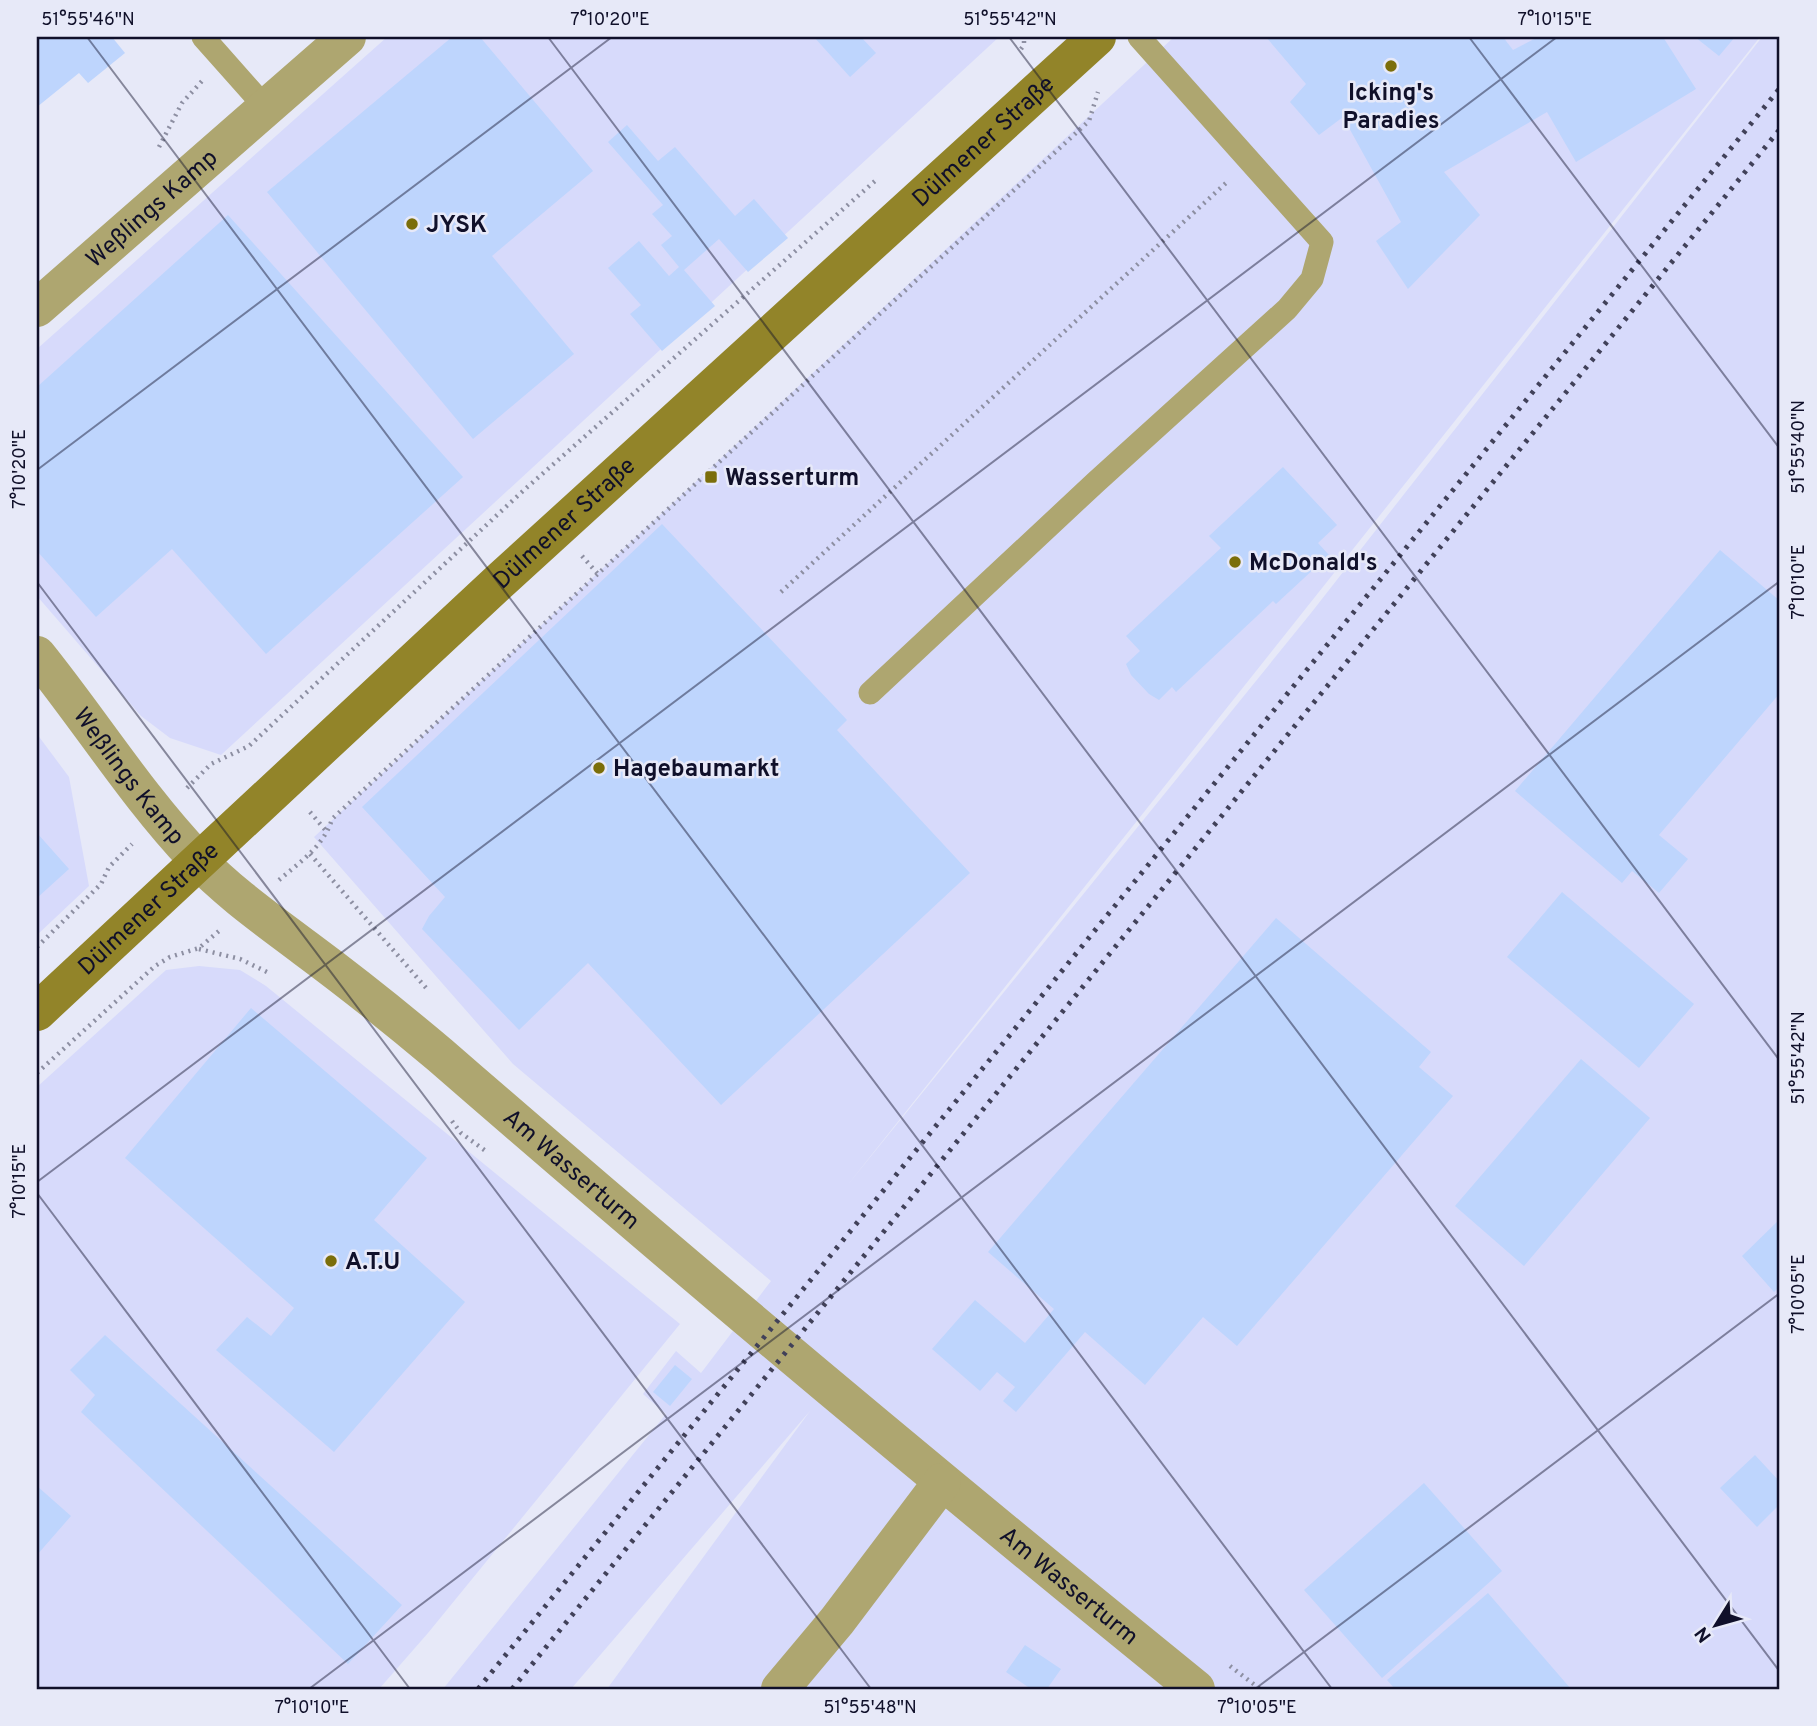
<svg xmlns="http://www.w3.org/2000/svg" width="1817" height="1726" font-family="Overpass,sans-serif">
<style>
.built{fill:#d7dafb}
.building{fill:#bed5fd}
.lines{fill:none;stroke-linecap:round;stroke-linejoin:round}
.path{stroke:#8d8fa2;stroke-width:4.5;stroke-dasharray:2 5;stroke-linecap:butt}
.lane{stroke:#aea670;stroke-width:23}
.street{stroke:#aea670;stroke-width:38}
.secondary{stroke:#928429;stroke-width:38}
.rail{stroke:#414159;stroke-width:5;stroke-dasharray:3.5 7;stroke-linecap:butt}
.ticks{fill:none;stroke:#10102a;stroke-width:2;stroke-opacity:0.45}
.poi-dot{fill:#7b6e0a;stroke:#e7e9f8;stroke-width:2.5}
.labels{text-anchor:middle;stroke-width:5;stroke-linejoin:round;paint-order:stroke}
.poi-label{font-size:24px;font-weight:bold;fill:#10102a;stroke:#e7e9f8;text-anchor:start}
.street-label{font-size:24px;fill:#10102a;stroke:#e7e9f8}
.neatline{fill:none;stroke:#10102a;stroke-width:2.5}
.ticks-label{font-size:18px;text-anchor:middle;fill:#10102a}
</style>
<rect width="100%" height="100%" fill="#e7e9f8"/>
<!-- built -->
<path class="built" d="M387 37H999L221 755 170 738 141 716 37 596V349Z
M1174 37H1760L846 1187 1311 613 1762 37H1780V1689H607L810 1411 571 1689H443L666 1414 643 1394 676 1351 701 1373 771 1281 513 1064 314 837Z
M37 734 69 777 89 886 37 935Z
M199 966 240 970 266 986 680 1324 428 1633 379 1689H37V1087L166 970Z"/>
<!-- building -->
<path class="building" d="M37 37H112L125 53 88 83 79 73 37 107Z
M452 37H480L593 171 492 256 574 354 473 439 267 192Z
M814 37H861L876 53 850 77Z
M1266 37H1503L1513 50 1538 37H1663L1696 89 1576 162 1547 112 1444 172 1480 215 1408 289 1376 241 1401 222 1343 117 1319 135 1290 102 1306 84Z
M1695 37H1735L1719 56Z
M627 125 658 161 675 147 735 216 754 199 788 238 748 272 719 239 684 270 715 306 662 351 630 314 641 305 608 268 639 241 669 276 679 267 661 245 672 236 652 214 663 205 608 142Z
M228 215 463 477 266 654 172 549 96 617 37 551V387Z
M1283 467 1337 525 1318 543 1329 555 1276 604 1273 601 1176 692 1172 687 1159 700 1149 694 1131 675 1126 664 1140 651 1126 636 1221 548 1209 536Z
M662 524 847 720 837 730 970 873 721 1105 588 963 519 1030 422 929 429 916 445 897 362 807Z
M1720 550 1780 601V693L1659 835 1688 859 1659 893 1632 871 1622 883 1515 791Z
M37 833 69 869 37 898Z
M1562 892 1694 1004 1639 1068 1507 957Z
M1276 918 1431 1052 1419 1067 1453 1096 1237 1346 1203 1317 1145 1385 1085 1332 1016 1412 1003 1401 1015 1387 997 1372 980 1391 932 1349 975 1300 1025 1343 1054 1309 988 1252Z
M251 1008 427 1158 374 1220 465 1302 334 1452 216 1350 247 1317 271 1336 294 1308 125 1158Z
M1581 1059 1650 1118 1524 1266 1455 1206Z
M1780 1219V1286L1774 1292 1742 1256Z
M105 1335 402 1605 348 1664 81 1412 95 1395 70 1370Z
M675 1365 692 1379 670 1406 653 1392Z
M1755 1455 1780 1482V1504L1757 1527 1720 1488Z
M1424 1483 1502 1571 1382 1678 1304 1590Z
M37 1486 71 1516 37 1555Z
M1488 1593 1571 1689H1395L1387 1680Z
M1025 1645 1061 1669 1047 1689H1031L1006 1672Z"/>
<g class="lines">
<!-- path -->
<path class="path" d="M1021 49 1024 45V37
M159 147 182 103 202 81
M582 556 598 574
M781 592 1226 183
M187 788 211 764 249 746 524 490 875 181
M310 812 327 832
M310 854 427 989
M279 880C300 862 324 846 332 819L1089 121 1098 92
M37 947 101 884 109 867 132 844
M199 949 240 959 267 972
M37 1073 155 966 170 957 199 948 219 931
M452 1121 461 1133 487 1152
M1230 1666 1260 1689"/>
<!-- lane -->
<path class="lane" d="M203 37 266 108
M870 693 1096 482 1287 309 1312 279 1322 242 1139 37"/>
<!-- street -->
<g class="street">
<path id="s1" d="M37 308 347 37"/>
<path id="s2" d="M37 655C91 722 137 796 196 858 228 892 268 920 305 948 351 982 396 1018 440 1055 688 1271 941 1482 1196 1689"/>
<path d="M780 1689 837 1621 942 1482"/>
</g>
<!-- secondary -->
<path class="secondary" id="s3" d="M37 1012 502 579 1097 37"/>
<!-- rail -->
<path class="rail" d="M478 1689 1780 88
M512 1689 1780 129"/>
</g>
<!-- ticks -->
<path class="ticks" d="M87 37 1332 1689M548 37 1780 1672M1009 37 1780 1061M1469 37 1780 449M37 470 612 37M37 582 871 1689M37 1182 1557 37M37 1193 410 1689M309 1689 1780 581M1255 1689 1780 1293"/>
<!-- markers -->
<g class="poi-dot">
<circle cx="1391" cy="66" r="7"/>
<circle cx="412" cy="224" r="7"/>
<rect x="704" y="470" width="14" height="14" rx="3.5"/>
<circle cx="1235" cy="562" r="7"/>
<circle cx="599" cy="768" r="7"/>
<circle cx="331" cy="1261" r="7"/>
</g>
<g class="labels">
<!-- poi labels -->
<g class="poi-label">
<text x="1391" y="100" text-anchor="middle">Icking's<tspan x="1391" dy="28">Paradies</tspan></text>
<text x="426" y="232">JYSK</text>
<text x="725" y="485">Wasserturm</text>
<text x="1249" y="570">McDonald's</text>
<text x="613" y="776">Hagebaumarkt</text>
<text x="345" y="1269">A.T.U</text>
</g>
<!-- street labels -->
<g class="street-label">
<text dy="8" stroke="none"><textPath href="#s3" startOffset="1286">Dülmener Straße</textPath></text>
<text dy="8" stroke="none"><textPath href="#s1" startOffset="152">Weßlings Kamp</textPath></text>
<text dy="8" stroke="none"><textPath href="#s3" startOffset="719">Dülmener Straße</textPath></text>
<text dy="8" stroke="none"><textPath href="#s2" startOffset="152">Weßlings Kamp</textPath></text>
<text dy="8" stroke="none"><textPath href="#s3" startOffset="152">Dülmener Straße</textPath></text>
<text dy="8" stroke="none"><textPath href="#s2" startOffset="746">Am Wasserturm</textPath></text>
<text dy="8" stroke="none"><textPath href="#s2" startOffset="1395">Am Wasserturm</textPath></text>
</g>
</g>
<!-- border -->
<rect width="1817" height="1726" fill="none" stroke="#e7e9f8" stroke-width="77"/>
<!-- north arrow -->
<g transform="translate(1716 1625) rotate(233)" stroke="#e7e9f8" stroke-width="5" paint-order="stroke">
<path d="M0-5L12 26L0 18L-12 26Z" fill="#10102a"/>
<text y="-10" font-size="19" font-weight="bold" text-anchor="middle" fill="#10102a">N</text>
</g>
<rect x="38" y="38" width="1740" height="1650" class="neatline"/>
<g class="ticks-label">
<text x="88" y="25">51°55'46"N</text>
<text x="610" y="25">7°10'20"E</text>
<text x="1010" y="25">51°55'42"N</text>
<text x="1555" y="25">7°10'15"E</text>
<text transform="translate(1798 447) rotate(-90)" y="6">51°55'40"N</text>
<text transform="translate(19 469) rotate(-90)" y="6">7°10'20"E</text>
<text transform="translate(1798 582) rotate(-90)" y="6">7°10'10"E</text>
<text transform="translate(1798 1058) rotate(-90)" y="6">51°55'42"N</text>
<text transform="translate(19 1181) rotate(-90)" y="6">7°10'15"E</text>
<text transform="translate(1798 1294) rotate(-90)" y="6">7°10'05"E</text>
<text x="312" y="1713">7°10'10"E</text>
<text x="870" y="1713">51°55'48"N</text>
<text x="1257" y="1713">7°10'05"E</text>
</g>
</svg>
